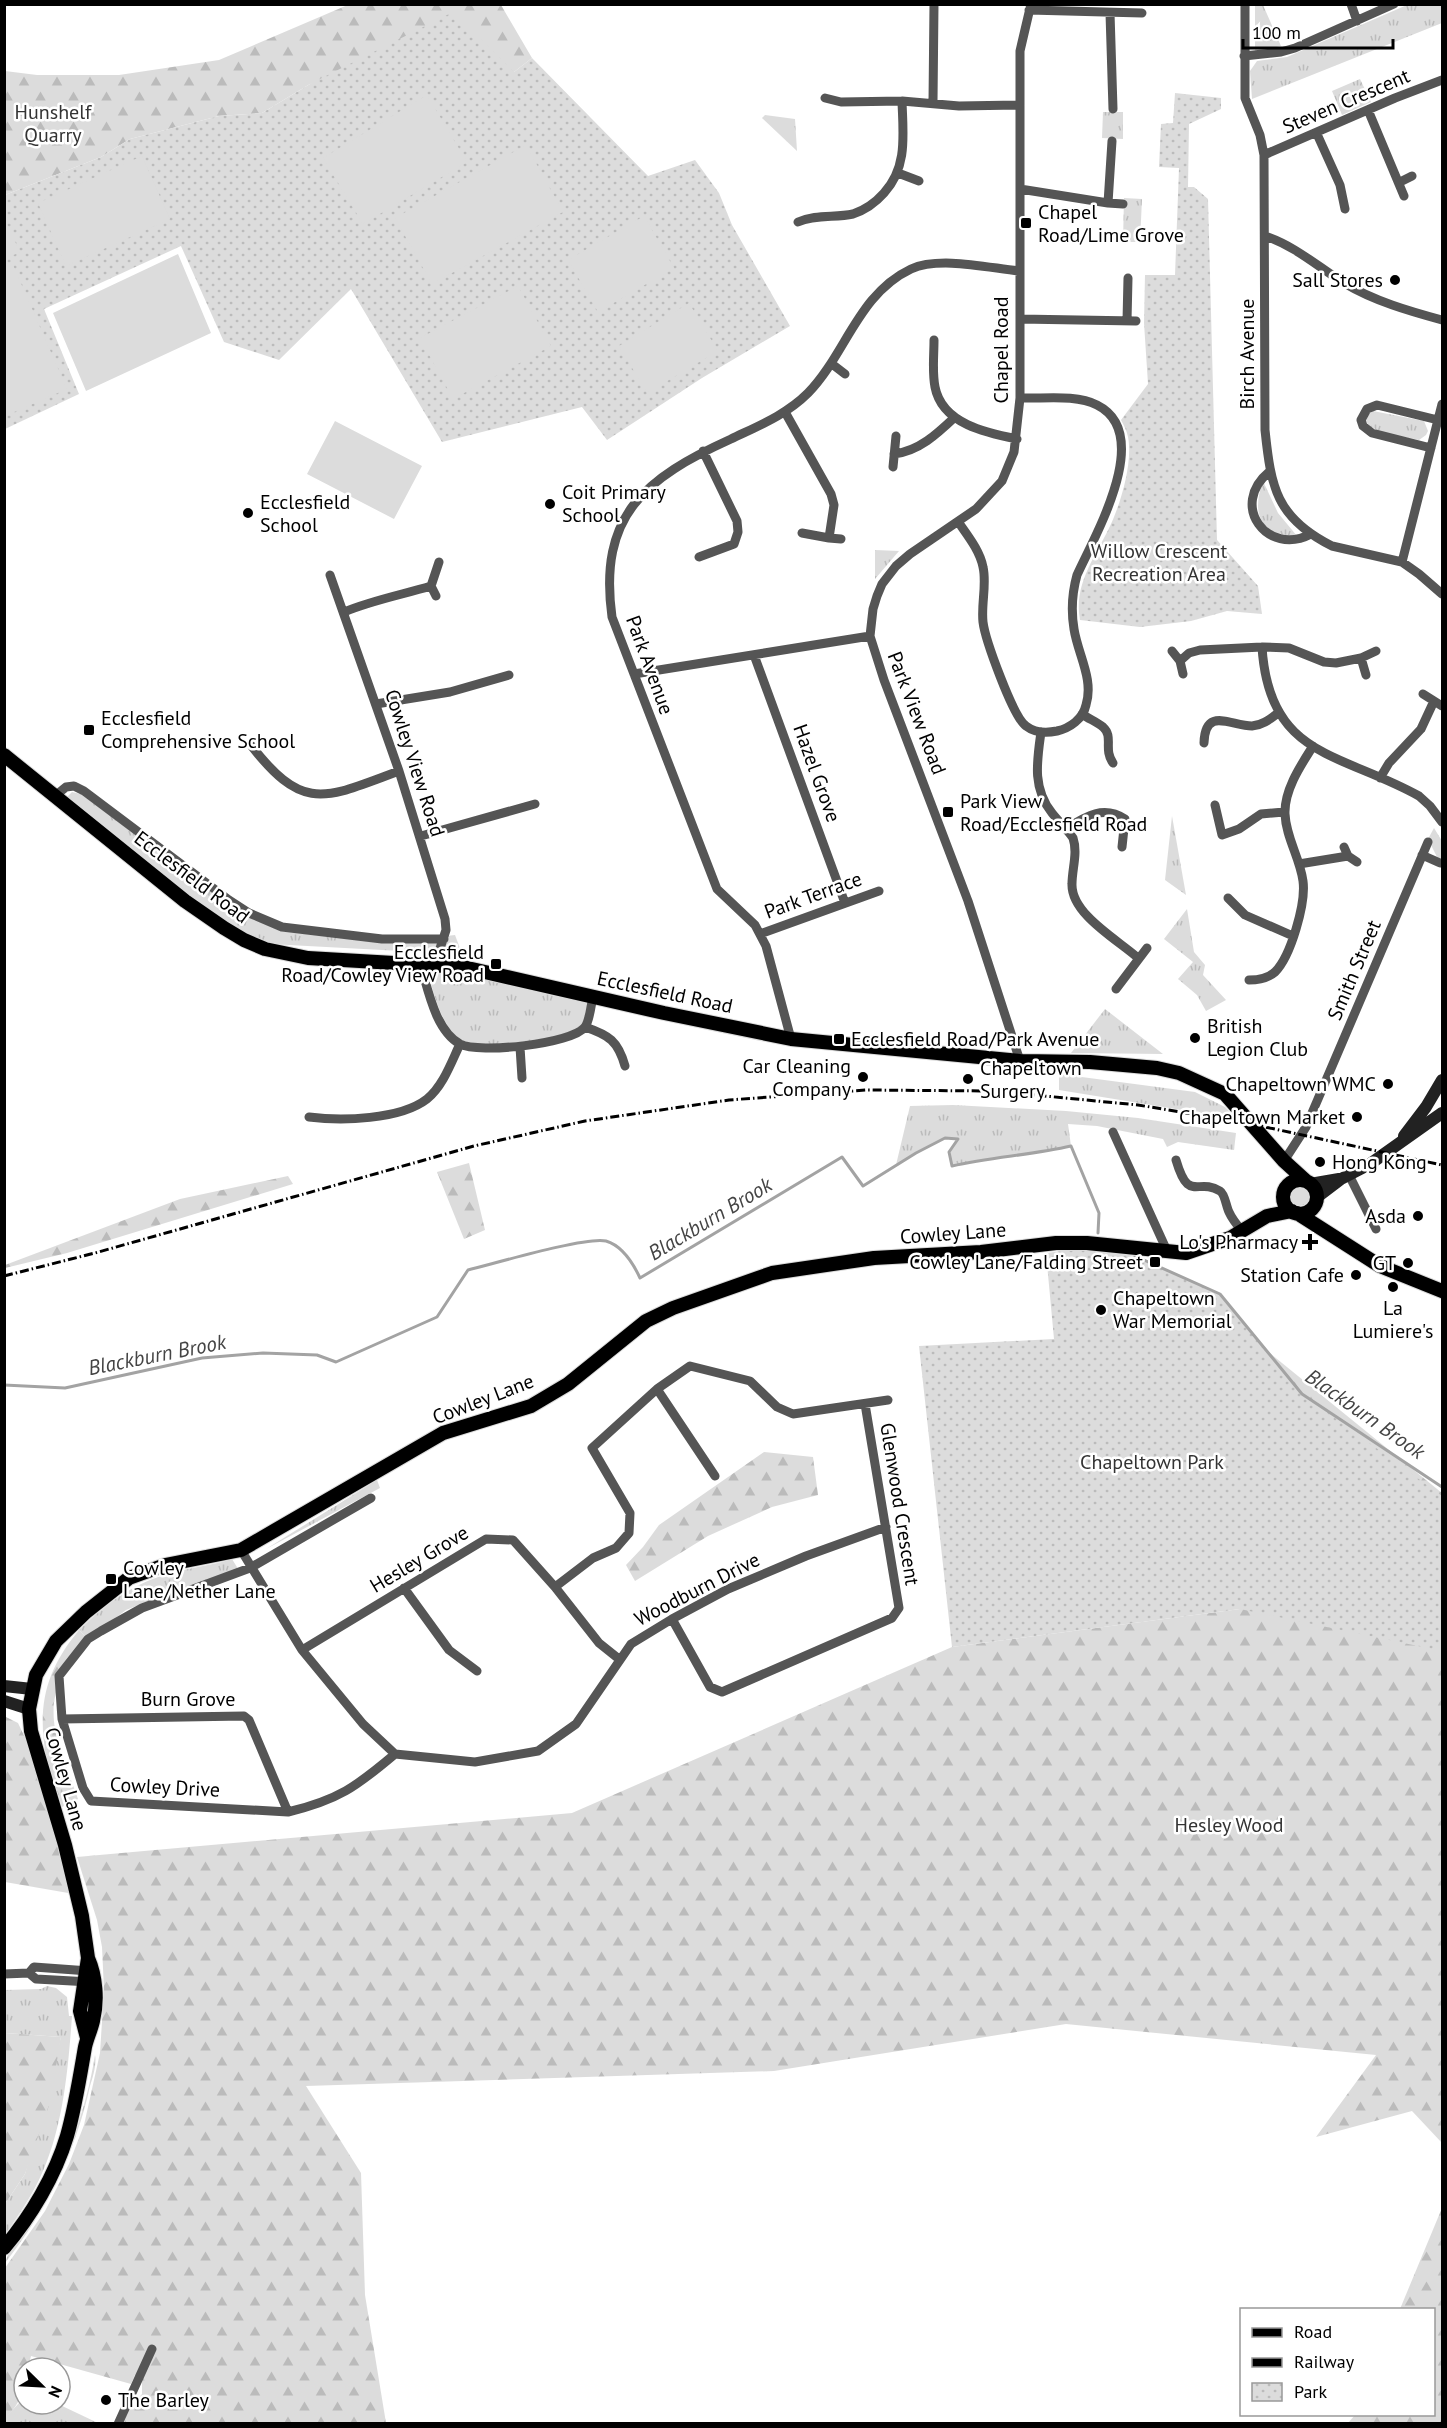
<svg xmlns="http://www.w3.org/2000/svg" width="1447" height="2428" font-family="'PT Sans',sans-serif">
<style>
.grass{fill:url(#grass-tufts)}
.forest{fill:url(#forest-firs)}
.park{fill:url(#park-dots)}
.pitch{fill:#dcdcdc}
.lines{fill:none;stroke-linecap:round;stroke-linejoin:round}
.stream{stroke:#a3a3a3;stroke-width:3}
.primary-casing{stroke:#dbdbdb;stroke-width:16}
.street{stroke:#555;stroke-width:9}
.secondary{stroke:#222;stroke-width:12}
.primary{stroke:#000;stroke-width:14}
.rail{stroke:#000;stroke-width:3;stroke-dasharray:9 3 1.5 3;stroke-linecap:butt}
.poi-dot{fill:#000;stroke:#fff;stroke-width:2}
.labels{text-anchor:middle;stroke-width:5;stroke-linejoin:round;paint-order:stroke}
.street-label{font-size:20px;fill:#000;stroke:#fff}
.park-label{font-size:20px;fill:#333;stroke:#fff}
.poi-label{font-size:20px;fill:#000;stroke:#fff;text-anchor:start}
.water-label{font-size:21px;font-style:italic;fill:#444;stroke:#fff}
</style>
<defs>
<pattern id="grass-tufts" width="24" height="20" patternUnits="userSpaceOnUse" patternTransform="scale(1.5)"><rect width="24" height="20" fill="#dcdcdc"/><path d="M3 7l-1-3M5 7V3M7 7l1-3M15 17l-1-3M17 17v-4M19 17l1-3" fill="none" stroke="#bbb"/></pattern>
<pattern id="forest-firs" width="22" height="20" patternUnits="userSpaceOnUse" patternTransform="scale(1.5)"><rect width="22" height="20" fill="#dcdcdc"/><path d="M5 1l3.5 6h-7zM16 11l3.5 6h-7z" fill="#bbb"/></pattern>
<pattern id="park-dots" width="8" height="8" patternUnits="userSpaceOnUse" patternTransform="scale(1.5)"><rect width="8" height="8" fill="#dcdcdc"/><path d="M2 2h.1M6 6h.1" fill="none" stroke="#bbb" stroke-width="1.8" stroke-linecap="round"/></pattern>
</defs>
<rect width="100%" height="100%" fill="#fff"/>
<!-- grass -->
<path class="grass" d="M1255 5H1263L1281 46 1255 52Z
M1407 5H1442V23L1252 99 1250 71 1257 61 1287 57Z
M1360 79 1371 102 1342 115 1332 91Z
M1103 112H1123V139L1102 138Z
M765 115 795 119 797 151 762 118Z
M1124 198 1142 199 1140 242H1123Z
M1373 411 1424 421 1428 431 1426 435 1419 440C1406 437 1372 434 1366 421L1368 415Z
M1263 481 1278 513 1297 536C1260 535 1251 514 1263 481Z
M875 550 899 551 875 579Z
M72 792 81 794 223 900 281 931 383 943 455 935 461 951H401L270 944 246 935 220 920 67 797Z
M1172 816 1186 895 1165 880Z
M1187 909 1194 952 1205 965 1203 975 1226 1000 1206 1011 1197 995 1178 979 1193 962 1164 939Z
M427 967H455L589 997C587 1005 586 1017 582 1024 572 1040 479 1050 462 1040 441 1028 432 989 427 967Z
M1105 1009 1163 1054 1071 1053Z
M1059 1074 1195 1092 1225 1107 1237 1119 1059 1090Z
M953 1105 1066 1111 1138 1118 1236 1133 1234 1150 1178 1142 1167 1147 1163 1139 1097 1126 1068 1124 1071 1146C1032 1155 991 1157 952 1166L949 1152 958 1139 945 1138 896 1165 910 1106Z
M1290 1196a10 10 0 1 1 20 0a10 10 0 1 1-20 0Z
M377 1480 380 1488 266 1549Z
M232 1559 240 1572 174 1591 126 1610 88 1639 79 1630C105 1605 129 1586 164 1575 186 1568 210 1566 232 1559Z
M60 1750 78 1799 62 1807 46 1756Z
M47 1986 56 1988 67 1997 69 2016H72C68 2071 63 2130 39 2180 30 2199 17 2217 5 2235V2204L25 2174 61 2037 5 2033V1990L41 1989Z
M95 2055C97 2063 93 2077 90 2086 76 2151 46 2211 5 2263 8 2250 32 2224 39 2210 67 2161 86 2111 95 2055Z
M24 2387V2404H58L98 2423H5L4 2419 19 2403Z"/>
<!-- forest -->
<path class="forest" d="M350 4 501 5 532 58 514 72 310 84 262 113 219 116 130 139 101 157 5 195V71L37 75H119L219 60Z
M1434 828 1442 841V860L1437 857 1428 839Z
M469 1163 485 1230 464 1239 437 1172Z
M288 1176 293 1184 67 1253 5 1268V1265L180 1199Z
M1069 1252 1117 1253 1191 1289 1442 1493V2143L1412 2111 1316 2137 1376 2055 1066 2024 774 2071 306 2086 361 2173 365 2295 386 2423H124L128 2409 142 2394V2379L135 2375 131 2384 31 2356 28 2368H24C24 2394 22 2400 5 2419V2268L45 2211 69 2164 84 2125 100 2053 104 1990 102 1947 97 1920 77 1857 572 1813 952 1647 1240 1609Z
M764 1452 813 1457 818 1495 772 1507 708 1536 635 1581 626 1565 643 1547 659 1525Z
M79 1630 88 1639C57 1679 45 1699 60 1750L46 1756C37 1705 46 1670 79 1630Z
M4 1716 18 1723 40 1769 74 1894 5 1882Z
M5 2033 61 2037 50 2102 25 2174 5 2204Z
M1442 2208V2423H1348L1355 2415 1434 2414V2310L1400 2309Z"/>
<!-- park -->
<path class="park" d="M453 12 514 72 532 58 648 176 695 160 719 193 732 225 790 326 702 378 607 440 582 407 442 442 351 289 279 360 224 342 181 246 44 309 79 394 5 429V195L101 157 130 139 219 116 262 113 310 84Z
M1175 93 1221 98V109L1189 124 1188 187H1194L1208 199 1217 540 1258 586 1262 614 1227 611 1191 621 1140 627 1080 620C1073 583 1097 555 1111 524 1121 502 1133 462 1128 437 1127 431 1124 426 1121 420L1148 384 1144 323 1145 275H1175L1179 168 1159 167 1161 124 1173 123Z
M1085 1248 1135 1256 1220 1294 1302 1394 1442 1496V1651L1240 1609 952 1647 919 1346 1054 1339 1046 1253Z"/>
<!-- pitch -->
<path class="pitch" d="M427 95 467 162 363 224 323 158Z
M526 145 563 212 432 284 395 218Z
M142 156 170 219 66 266 38 203Z
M644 216 674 268 598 312 568 260Z
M4 218 20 252 5 259H4Z
M178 254 211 333 86 391 53 313Z
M13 265 67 389 5 416V269Z
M518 286 551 346 453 399 420 338Z
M689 303 718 351 647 393 619 346Z
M335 421 422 466 394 519 307 474Z"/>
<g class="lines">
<!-- stream -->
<path class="stream" d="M1135 1256 1220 1294 1302 1394 1442 1487
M4 1385 65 1388 202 1358 263 1353 317 1355 336 1362 437 1317 468 1270C493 1264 587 1236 606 1241 623 1246 633 1263 640 1278L842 1157 863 1186 916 1153 945 1138 958 1139 949 1152 952 1166C991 1157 1032 1155 1071 1146L1099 1213 1098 1233"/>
<defs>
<path id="primary" d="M4 755 185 901 224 928 244 940 265 949 308 958 463 967 664 1013 791 1039 1020 1061 1090 1062 1157 1068 1179 1073 1225 1094 1284 1161 1306 1181
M1283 1197a17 17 0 1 1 34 0a17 17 0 1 1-34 0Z
M1297 1213 1380 1266 1442 1291
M87 2038 80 2011 88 1958 82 1916 65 1845 31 1731 29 1709 36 1675 56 1641 86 1612 129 1578 165 1565 241 1550 443 1433 531 1406 568 1384 646 1321 673 1308 772 1273 874 1258 981 1252 1056 1243H1087L1186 1253 1230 1238 1267 1216 1292 1211
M4 2248C31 2216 55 2176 67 2136 75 2108 80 2076 85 2047 87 2038 91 2030 93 2021 98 2001 96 1976 88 1958"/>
</defs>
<!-- primary casing -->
<use href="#primary" class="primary-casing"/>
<!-- street -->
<path class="street" d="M1245 4V98L1260 135 1264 155 1265 430C1271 487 1276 518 1332 546L1402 562 1419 574 1442 594
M1351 4 1357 21
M1029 10 1142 13
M1110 13 1113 109
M1244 56 1281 52 1295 48 1394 4
M825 98 841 102 902 101 959 106 1020 105
M933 102 934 4
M1368 110 1404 196
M1317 134 1340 185 1345 209
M1264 155 1395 98 1442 80
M898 173 919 181
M1400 182 1412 176
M1020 189 1108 203 1112 141
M1108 203 1123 204
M798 222C816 214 835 218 853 214 865 210 876 202 884 193 908 167 903 134 902 101
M1265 236C1295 246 1317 266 1344 283 1374 301 1409 311 1442 320
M1020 319 1136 321
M1127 321 1128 278
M934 340C934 356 932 372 935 387 942 424 987 433 1017 439
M832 364 845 374
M785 412 831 494 834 505 829 538 841 539
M1431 448 1372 433 1363 426 1361 420 1367 409 1377 405 1438 420
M894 454C919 451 937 434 955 417
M893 467 896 436
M1269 472C1229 505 1267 557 1311 534
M959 523C968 536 980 551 983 567 987 584 981 604 983 622 985 639 1013 717 1026 726 1035 733 1047 733 1057 731 1070 728 1083 719 1086 705 1094 679 1078 655 1074 629 1071 611 1072 593 1077 575 1094 537 1155 434 1097 405 1076 394 1043 399 1020 398
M802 533 829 538
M699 557 734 544 738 532 737 521 703 451
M1402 562 1442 404
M330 575 399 771 445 919 446 930 435 964
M431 586 439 562
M344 612C373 600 401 595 431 586L436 596
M1262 647C1269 758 1340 752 1419 796L1430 806 1442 822
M1172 651 1180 661 1183 674
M754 655 845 903
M1361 658 1366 675
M1180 661 1189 653 1200 650 1262 647 1289 648 1324 662 1336 663 1361 658 1376 651
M634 674 870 636
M1423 694 1442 706
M376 704 450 692 509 675
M1082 714C1089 719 1097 722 1103 727 1114 737 1103 749 1113 763
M1041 732C1037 761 1032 788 1052 813 1059 822 1067 829 1073 838 1078 853 1072 869 1072 884 1071 914 1118 940 1138 958
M1204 743C1205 706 1231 726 1252 726 1263 725 1270 719 1278 713
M250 744C304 814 325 798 399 771
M1380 778 1389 763 1421 729 1434 701
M55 796 66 787 74 786 84 791 229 900 249 913 282 927 382 939H444
M1215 805 1222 835 1239 829 1261 814 1284 812
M1067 828C1086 816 1104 805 1125 819L1122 847
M421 836 535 804
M1344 847 1348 856 1357 862
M1422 855 1440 863
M1299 864 1348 856
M1228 898 1245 915 1293 936
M760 934 879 891
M420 963C428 989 435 1030 460 1044 479 1054 572 1044 585 1027 590 1020 591 1005 593 996
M1249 980C1258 980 1268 978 1275 972 1291 956 1306 903 1303 881 1300 858 1286 838 1285 814 1284 790 1301 765 1313 746
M1116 989 1147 948
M585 1027C609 1035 618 1041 625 1066
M791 1039 766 946 755 925 717 889 612 617C598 515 645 478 731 439 758 426 786 415 808 393 846 354 858 294 911 269 940 256 989 268 1019 271
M520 1047 522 1078
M1020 1061 968 901 884 680 870 636 873 609 877 596 882 584 896 566 910 554 976 509 1002 481 1014 452 1020 398V51L1031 4
M309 1117C341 1121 400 1120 427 1099 443 1086 451 1063 460 1044
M1113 1132 1168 1253
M1176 1160C1189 1204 1197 1177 1220 1191 1225 1194 1226 1206 1229 1212 1232 1219 1237 1225 1242 1231
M1284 1161 1306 1127 1428 842
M1349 1175 1376 1229
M657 1389 715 1476
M371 1498 250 1568 142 1608 101 1631 88 1639 59 1676 62 1719 83 1788 91 1801 288 1812C338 1800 356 1787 395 1754
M241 1550 302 1650 363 1724 395 1754 475 1762 538 1751 576 1724 631 1644 672 1619 728 1589 806 1556 886 1527
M555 1587 593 1558 616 1548 629 1533 630 1513 592 1448 657 1389 690 1366 750 1381 777 1407 793 1414 888 1400
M404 1588 449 1650 477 1671
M672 1619 710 1687 722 1692 892 1618 899 1608 865 1404
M302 1650 486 1539 513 1540 555 1587 599 1643 619 1659
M62 1719 244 1716 249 1720 288 1812
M29 1973 34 1967 89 1971
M4 1974 29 1973 36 1979 90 1982
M118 2424 152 2349"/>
<!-- secondary -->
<path class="secondary" d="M1404 1136 1426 1107 1442 1080
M1310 1184 1339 1179
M1316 1198 1341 1179 1370 1164 1442 1113
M4 1686 32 1689
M4 1701 29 1709"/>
<!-- primary -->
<use href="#primary" class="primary"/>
<!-- rail -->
<path class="rail" d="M4 1276 95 1253 474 1146 585 1121 729 1100 866 1090 993 1091 1138 1105 1242 1122 1442 1165"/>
</g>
<!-- markers -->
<g class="poi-dot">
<rect x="1020" y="217" width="12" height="12" rx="3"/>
<circle cx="1395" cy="280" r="6"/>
<circle cx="550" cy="504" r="6"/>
<circle cx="248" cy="513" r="6"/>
<rect x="83" y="724" width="12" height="12" rx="3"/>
<rect x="942" y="806" width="12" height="12" rx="3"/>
<rect x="490" y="958" width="12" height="12" rx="3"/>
<circle cx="1195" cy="1038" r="6"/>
<rect x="833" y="1033" width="12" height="12" rx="3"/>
<circle cx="863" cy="1077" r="6"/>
<circle cx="968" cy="1079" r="6"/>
<circle cx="1388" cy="1084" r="6"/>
<circle cx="1357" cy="1117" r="6"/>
<circle cx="1320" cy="1162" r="6"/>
<circle cx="1418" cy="1216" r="6"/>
<path d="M1307 1233h6v6h6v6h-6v6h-6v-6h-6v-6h6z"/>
<rect x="1149" y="1256" width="12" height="12" rx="3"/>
<circle cx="1408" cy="1263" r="6"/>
<circle cx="1356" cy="1275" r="6"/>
<circle cx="1393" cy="1287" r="6"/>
<circle cx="1101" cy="1310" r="6"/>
<rect x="105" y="1573" width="12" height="12" rx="3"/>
<circle cx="106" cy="2400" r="6"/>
</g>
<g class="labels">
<!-- street labels -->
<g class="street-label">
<text transform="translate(1346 101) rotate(-23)" y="7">Steven Crescent</text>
<text transform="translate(1001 350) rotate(-90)" y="7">Chapel Road</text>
<text transform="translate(1247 354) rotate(-90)" y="7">Birch Avenue</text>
<text transform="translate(650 665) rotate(70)" y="7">Park Avenue</text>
<text transform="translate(917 713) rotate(69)" y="7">Park View Road</text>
<text transform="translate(415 763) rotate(72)" y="7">Cowley View Road</text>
<text transform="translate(817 773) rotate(70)" y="7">Hazel Grove</text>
<text transform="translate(192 877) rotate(37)" y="7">Ecclesfield Road</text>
<text transform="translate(813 895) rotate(-20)" y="7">Park Terrace</text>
<text transform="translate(1354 970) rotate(-67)" y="7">Smith Street</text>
<text transform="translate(665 992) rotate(12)" y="7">Ecclesfield Road</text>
<text transform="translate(953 1233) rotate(-4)" y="7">Cowley Lane</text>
<text transform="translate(483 1399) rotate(-21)" y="7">Cowley Lane</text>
<text transform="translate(900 1504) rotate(81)" y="7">Glenwood Crescent</text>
<text transform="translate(419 1559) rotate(-31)" y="7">Hesley Grove</text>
<text transform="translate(697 1589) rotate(-27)" y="7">Woodburn Drive</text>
<text x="188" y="1706">Burn Grove</text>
<text transform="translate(66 1779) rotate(74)" y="7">Cowley Lane</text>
<text transform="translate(165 1787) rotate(3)" y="7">Cowley Drive</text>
</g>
<!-- park labels -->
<g class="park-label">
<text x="53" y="119">Hunshelf<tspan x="53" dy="23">Quarry</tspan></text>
<text x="1159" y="558">Willow Crescent<tspan x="1159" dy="23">Recreation Area</tspan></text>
<text x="1152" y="1469">Chapeltown Park</text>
<text x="1229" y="1832">Hesley Wood</text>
</g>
<!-- poi labels -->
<g class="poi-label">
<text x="1038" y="219">Chapel<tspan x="1038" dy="23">Road/Lime Grove</tspan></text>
<text x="1383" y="287" text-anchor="end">Sall Stores</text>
<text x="562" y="499">Coit Primary<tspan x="562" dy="23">School</tspan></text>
<text x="260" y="509">Ecclesfield<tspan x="260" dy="23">School</tspan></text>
<text x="101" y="725">Ecclesfield<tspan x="101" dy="23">Comprehensive School</tspan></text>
<text x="960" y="808">Park View<tspan x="960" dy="23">Road/Ecclesfield Road</tspan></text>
<text x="484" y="959" text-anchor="end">Ecclesfield<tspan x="484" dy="23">Road/Cowley View Road</tspan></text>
<text x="1207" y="1033">British<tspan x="1207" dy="23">Legion Club</tspan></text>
<text x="851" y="1046">Ecclesfield Road/Park Avenue</text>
<text x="851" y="1073" text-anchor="end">Car Cleaning<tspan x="851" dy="23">Company</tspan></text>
<text x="980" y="1075">Chapeltown<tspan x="980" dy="23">Surgery</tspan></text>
<text x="1376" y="1091" text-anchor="end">Chapeltown WMC</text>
<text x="1345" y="1124" text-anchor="end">Chapeltown Market</text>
<text x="1332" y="1169">Hong Kong</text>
<text x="1406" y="1223" text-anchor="end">Asda</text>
<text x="1298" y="1249" text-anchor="end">Lo's Pharmacy</text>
<text x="1143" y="1269" text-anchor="end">Cowley Lane/Falding Street</text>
<text x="1396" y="1270" text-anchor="end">GT</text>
<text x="1344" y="1282" text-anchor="end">Station Cafe</text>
<text x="1113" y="1305">Chapeltown<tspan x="1113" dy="23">War Memorial</tspan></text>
<text x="1393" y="1315" text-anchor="middle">La<tspan x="1393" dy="23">Lumiere's</tspan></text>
<text x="123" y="1575">Cowley<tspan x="123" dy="23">Lane/Nether Lane</tspan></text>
<text x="118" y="2407">The Barley</text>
</g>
<!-- water labels -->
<g class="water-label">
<text transform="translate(710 1219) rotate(-31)" y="7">Blackburn Brook</text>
<text transform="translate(157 1355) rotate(-11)" y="7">Blackburn Brook</text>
<text transform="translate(1365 1414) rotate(35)" y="7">Blackburn Brook</text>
</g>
</g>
<!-- border -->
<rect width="1447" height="2428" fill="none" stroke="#000000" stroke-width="12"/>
<!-- legend -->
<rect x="1240" y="2308" width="195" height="108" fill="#ffffff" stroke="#999999" stroke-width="1.5"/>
<rect x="1252" y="2328" width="30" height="9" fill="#000000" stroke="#999999" stroke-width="1.5"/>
<text x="1294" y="2338" font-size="18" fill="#000000">Road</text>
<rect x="1252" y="2358" width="30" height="9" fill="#000000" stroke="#999999" stroke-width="1.5"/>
<text x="1294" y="2368" font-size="18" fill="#000000">Railway</text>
<rect x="1252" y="2383" width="30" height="18" fill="url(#park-dots)" stroke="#999999" stroke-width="1.5"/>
<text x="1294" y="2398" font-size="18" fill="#000000">Park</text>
<!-- north arrow -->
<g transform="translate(42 2386) rotate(114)"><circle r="28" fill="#ffffff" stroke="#999999" stroke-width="1.5"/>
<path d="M0-4.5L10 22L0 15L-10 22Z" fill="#000000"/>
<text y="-9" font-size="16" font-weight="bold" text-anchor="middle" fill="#000000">N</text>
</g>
<!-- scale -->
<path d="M1243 39v9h150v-9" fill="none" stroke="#000000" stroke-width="3"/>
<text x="1252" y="39" font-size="18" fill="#000000" stroke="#ffffff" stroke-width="4.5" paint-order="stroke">100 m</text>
</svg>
